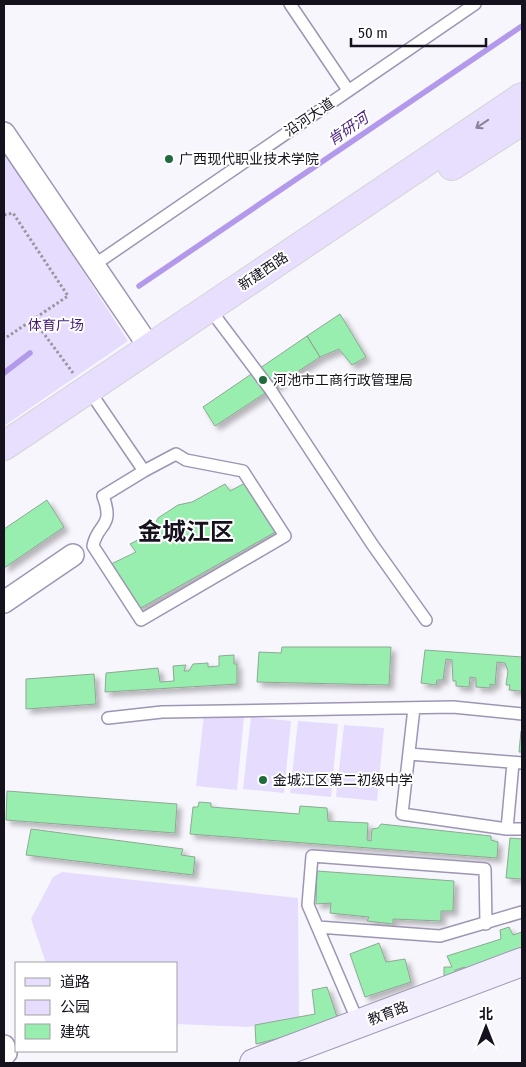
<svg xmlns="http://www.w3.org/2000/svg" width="526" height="1067" font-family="'Fira Sans Condensed','Noto Sans SC',sans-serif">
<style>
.green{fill:#e6ddfe}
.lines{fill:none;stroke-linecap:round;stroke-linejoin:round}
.stream{stroke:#b399ec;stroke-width:5.5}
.building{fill:#98eeaf;stroke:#8ca993;filter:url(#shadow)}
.lane-casing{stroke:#9d95b3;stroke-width:14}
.street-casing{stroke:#9d95b3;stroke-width:24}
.secondary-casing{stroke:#9d95b3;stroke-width:30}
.primary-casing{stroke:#d5d4d6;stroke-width:30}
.path{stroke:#99969f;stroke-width:3;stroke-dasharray:2.5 2.5;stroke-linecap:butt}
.lane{stroke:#fff;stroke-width:11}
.street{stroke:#fff;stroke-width:21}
.secondary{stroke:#f3eefe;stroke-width:28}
.primary{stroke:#e8defe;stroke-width:28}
.oneway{stroke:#898299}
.poi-dot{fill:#1f6c3b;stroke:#fff;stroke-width:2}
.labels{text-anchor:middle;stroke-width:4;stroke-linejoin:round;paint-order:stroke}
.street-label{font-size:14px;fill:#15121d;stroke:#fff}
.poi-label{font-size:14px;fill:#15121d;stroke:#fff;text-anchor:start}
.park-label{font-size:14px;fill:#461b7b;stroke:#fff}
.water-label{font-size:15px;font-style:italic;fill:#4d2584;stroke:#fff}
.town-label{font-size:24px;font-weight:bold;fill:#15121d;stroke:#fff}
</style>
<defs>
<filter id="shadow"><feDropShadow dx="4.5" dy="4.5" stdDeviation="2.5" flood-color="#0004"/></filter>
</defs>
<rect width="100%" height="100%" fill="#f8f6fd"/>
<!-- green -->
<path class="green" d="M4 149 128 341 4 426Z
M204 714 244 717 237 790 196 786Z
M251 717 291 721 284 793 243 789Z
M298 721 338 724 331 797 290 793Z
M344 725 384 728 377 801 336 797Z
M62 872 298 898 299 1017 248 1027 176 1024V963H46L31 919 53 877Z"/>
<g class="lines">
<!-- stream -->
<path class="stream" d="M139 286 522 26
M4 373 30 353"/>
</g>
<!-- building -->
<path class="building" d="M340 314 366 357 352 365 339 349 320 357 307 336Z
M307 336 320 357 215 426 203 407Z
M245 483 279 530 139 609 109 565 136 552 130 544 151 533 158 518 178 505 192 502 225 484 230 491Z
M47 500 64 527 4 568V529Z
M282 647H391L389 685 257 682 259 652 281 653Z
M425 650 522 657V691L509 690 510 685H506L508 671 505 663 497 662 495 685 490 684V688L476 687V678L470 677 469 687 456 686V681H453L452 660 446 659 443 680H437L436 685 421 683Z
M234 655V664H237V684L105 692 106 673 158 668 160 682 174 681 173 666 186 665 184 671H189L193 664 208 663V667L219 666V656Z
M94 674 96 704 26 709V679Z
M521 731H522V752H519Z
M7 791 177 804 175 833 6 820Z
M199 802 211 803V807L299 814 300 806 327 808 328 821 368 823 367 840 371 841 372 829 378 828 381 824 491 836V840L498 842 497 858 190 834 193 807H198Z
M31 829 183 849 181 855 195 857 193 875 26 855Z
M510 838 522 839V879L506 878Z
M317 871 454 881 453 911H441V921L393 919V924L367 921 369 917 330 913 331 903 316 904Z
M509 927 513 935 522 932V956L467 970 465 967 455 970V979L444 980V967H452L447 956 501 939 500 930Z
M379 943 386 962 405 959 411 982 365 997 350 954Z
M327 987 339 1023 256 1044 255 1025 315 1014 312 990Z"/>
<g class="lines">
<defs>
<path id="lane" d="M290 4 348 90
M94 265 475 4
M218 320 270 389 372 544 426 620
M97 402 144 471 103 496C115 528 97 523 93 546L141 620 285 536 243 471 186 460 176 454 144 471
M414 708 402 814 507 829
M108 718 162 712 453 707 522 714
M409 754 522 763
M513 763 507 829H522
M318 927 440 936 522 912
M359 1024 308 905 312 856 485 869 486 924"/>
<path id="street" d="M4 133 150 348
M4 602 73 555
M4 1046 6 1053 4 1055"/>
<path id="secondary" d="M254 1063 522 962"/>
<path id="primary" d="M452 166 522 121
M4 446 522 97"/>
</defs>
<!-- lane casing -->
<use href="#lane" class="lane-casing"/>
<!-- street casing -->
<use href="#street" class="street-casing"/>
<!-- secondary casing -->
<use href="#secondary" class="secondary-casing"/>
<!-- primary casing -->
<use href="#primary" class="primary-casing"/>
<!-- path -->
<path class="path" d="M4 215 13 213 68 296 4 339
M33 319 73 373"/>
<!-- lane -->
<use href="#lane" class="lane"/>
<!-- street -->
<use href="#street" class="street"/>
<!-- secondary -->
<use href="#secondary" class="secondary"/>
<!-- primary -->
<use href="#primary" class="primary"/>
</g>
<!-- one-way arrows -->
<defs><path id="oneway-shaft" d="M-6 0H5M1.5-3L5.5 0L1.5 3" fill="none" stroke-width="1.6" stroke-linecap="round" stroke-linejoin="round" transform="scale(1.25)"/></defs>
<use class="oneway" href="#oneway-shaft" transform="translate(482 124) rotate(146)"/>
<!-- markers -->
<g class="poi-dot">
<circle cx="169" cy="159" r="5"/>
<circle cx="263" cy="380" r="5"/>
<circle cx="263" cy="780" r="5"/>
</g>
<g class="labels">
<!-- street labels -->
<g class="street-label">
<text transform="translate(309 117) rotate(-34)" y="5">沿河大道</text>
<text transform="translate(263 271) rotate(-34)" y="5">新建西路</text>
<text transform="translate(388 1013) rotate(-21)" y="5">教育路</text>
</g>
<!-- poi labels -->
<g class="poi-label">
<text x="179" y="164">广西现代职业技术学院</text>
<text x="273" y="385">河池市工商行政管理局</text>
<text x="273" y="785">金城江区第二初级中学</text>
</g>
<!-- park labels -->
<g class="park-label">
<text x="56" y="330">体育广场</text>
</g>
<!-- water labels -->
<g class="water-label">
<text transform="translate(348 129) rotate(-34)" y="5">肯研河</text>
</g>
<!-- town labels -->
<g class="town-label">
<text x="186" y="540">金城江区</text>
</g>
</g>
<!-- border -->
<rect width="526" height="1067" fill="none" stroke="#15121d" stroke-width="10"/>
<!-- legend -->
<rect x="15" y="962" width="162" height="90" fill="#ffffff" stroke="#a1a0a5"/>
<rect x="25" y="978" width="25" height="8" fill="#e8defe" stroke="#a1a0a5"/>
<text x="60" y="987" font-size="15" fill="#15121d">道路</text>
<rect x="25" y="1000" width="25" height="15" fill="#e6ddfe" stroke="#a1a0a5"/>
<text x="60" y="1012" font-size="15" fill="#15121d">公园</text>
<rect x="25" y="1024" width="25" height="15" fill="#98eeaf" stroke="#a1a0a5"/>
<text x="60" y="1037" font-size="15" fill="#15121d">建筑</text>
<!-- north arrow -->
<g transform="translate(486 1027)" stroke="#ffffff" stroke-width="4" paint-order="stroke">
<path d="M0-4L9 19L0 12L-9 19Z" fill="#15121d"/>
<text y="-8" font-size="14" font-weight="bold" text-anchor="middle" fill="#15121d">北</text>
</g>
<!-- scale -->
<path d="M351 38v8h135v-8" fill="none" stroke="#15121d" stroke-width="2.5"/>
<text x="358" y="38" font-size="15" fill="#15121d" stroke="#ffffff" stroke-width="4" paint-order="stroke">50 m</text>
</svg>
